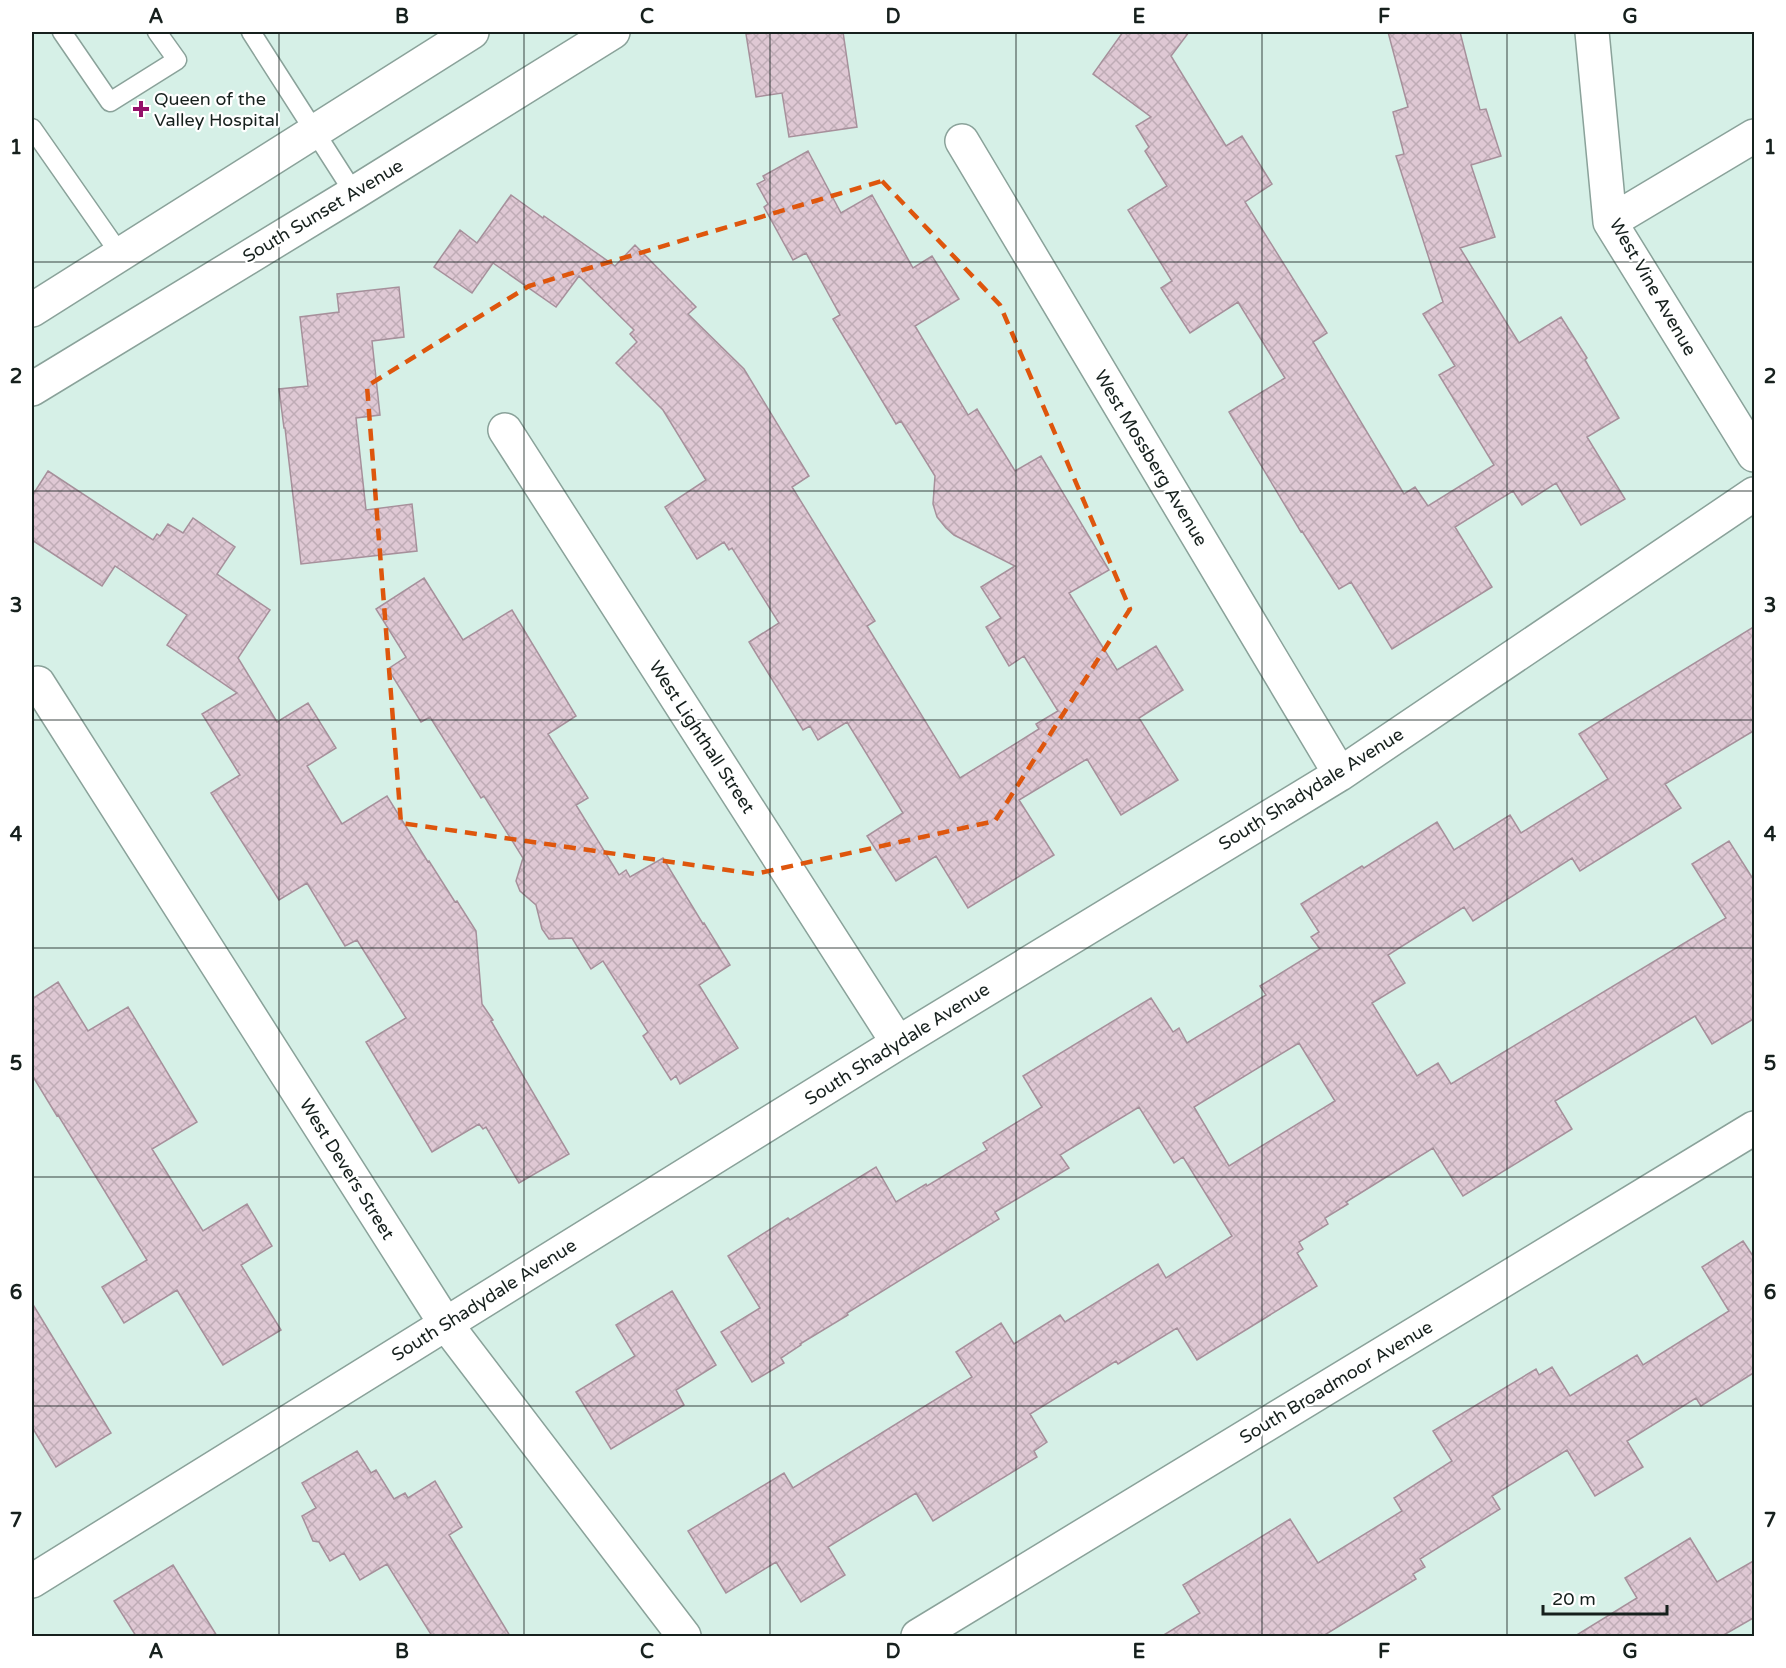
<svg xmlns="http://www.w3.org/2000/svg" width="1786" height="1668" font-family="'Varela Round',sans-serif">
<style>
.building{fill:url(#building-cross-hatch);stroke:#a6909b;stroke-width:1.5;fill-rule:evenodd}
.lines{fill:none;stroke-linecap:round;stroke-linejoin:round}
.lane-casing{stroke:#8aa29a;stroke-width:21}
.street-casing{stroke:#8aa29a;stroke-width:36}
.primary-casing{stroke:#8aa29a;stroke-width:36}
.lane{stroke:#fff;stroke-width:18}
.street{stroke:#fff;stroke-width:33}
.primary{stroke:#fff;stroke-width:33}
.marked{fill:none;stroke:#de560d;stroke-width:4.5;stroke-dasharray:12 8;stroke-linejoin:round}
.grid{fill:none;stroke:#16201d;stroke-width:1.5;stroke-opacity:0.55}
.poi-dot{fill:#94116a;stroke:#fff;stroke-width:2}
.labels{text-anchor:middle;stroke-width:4.5;stroke-linejoin:round;paint-order:stroke}
.poi-label{font-size:18px;fill:#16201d;stroke:#fff;text-anchor:start}
.street-label{font-size:18px;fill:#16201d;stroke:#fff}
.neatline{fill:none;stroke:#16201d;stroke-width:2}
.grid-label{font-size:20px;text-anchor:middle;font-weight:bold;fill:#16201d}
</style>
<defs>
<pattern id="building-cross-hatch" width="8" height="8" patternUnits="userSpaceOnUse" patternTransform="scale(1.5)"><rect width="8" height="8" fill="#dfc8d4"/><path d="M0 0l8 8M0 8l8-8" fill="none" stroke="#bfacb6"/></pattern>
</defs>
<rect width="100%" height="100%" fill="#d6f0e7"/>
<!-- building -->
<path class="building" d="M765 32H843L857 127 789 137 782 93 756 97 746 34Z
M1123 32H1189L1171 56 1226 146 1242 136 1272 184 1245 202 1327 333 1313 342 1404 494 1415 487 1428 506 1494 465 1439 375 1455 366 1423 314 1443 302 1396 156 1404 154 1393 112 1408 107 1388 32H1460L1480 110 1486 109 1501 156 1471 165 1495 237 1460 248 1519 343 1561 317 1587 358 1585 360 1619 418 1587 437 1625 499 1581 525 1556 483 1522 505 1513 491 1455 527 1492 587 1392 649 1351 582 1339 589 1302 531 1301 532 1229 412 1285 378 1238 302 1190 333 1161 288 1172 281 1128 210 1167 186 1145 151 1149 147 1136 126 1151 117 1093 74Z
M808 151 841 213 872 195 913 268 932 256 959 299 915 326 968 415 977 409 1015 471 1041 456 1109 570 1069 593 1117 670 1156 646 1183 690 1139 718 1178 780 1121 815 1087 759 1019 800 1054 855 968 908 936 856 896 881 867 836 903 813 847 722 818 740 810 726 803 730 749 642 779 623 732 548 729 550 724 542 697 559 665 507 706 480 663 410 616 363 637 342 630 334 634 330 579 276 556 307 493 263 472 293 434 267 460 230 477 243 511 195 543 218 544 216 615 266 635 245 696 307 688 314 744 369 809 476 792 487 875 621 867 626 960 778 1039 729 1036 724 1058 711 1024 656 1009 666 986 627 1001 618 981 587 1015 566 954 535 946 528 937 517 933 504 935 476 901 421 896 424 833 319 840 315 806 253 793 260 764 207 768 204 757 184 765 180 763 176Z
M399 287 404 337 372 341 380 415 356 418 366 510 412 504 417 551 301 564 285 428H284L279 389 308 386 300 317 339 312 337 294Z
M48 471 153 540 157 534 160 536 168 524 183 533 193 518 235 547 217 574 270 610 238 658 277 722 308 703 336 748 307 766 342 824 387 796 428 862 429 861 455 902 457 901 476 931 482 1004 493 1020 491 1021 569 1154 519 1183 486 1127 483 1129 479 1124 432 1152 366 1042 406 1018 357 940 345 946 307 883 279 900 211 793 240 775 202 714 237 693 167 645 187 615 115 566 102 586 32 540V496Z
M424 578 463 640 512 610 576 716 548 734 588 798 576 805 619 875 626 870 630 877 663 858 703 924 704 923 730 965 699 985 738 1048 680 1084 676 1076 671 1080 643 1036 648 1032 603 961 591 969 572 938 549 939 542 929 536 905 520 891 516 881 523 858 484 796 481 798 430 717 421 722 388 669 406 657 376 609Z
M1755 626V730L1665 784 1681 808 1580 871 1572 858 1473 921 1464 907 1388 955 1405 983 1372 1003 1417 1076 1438 1063 1451 1084 1726 918 1692 864 1729 841 1755 882V1018L1712 1044 1695 1016 1555 1101 1572 1129 1463 1196 1433 1148 1346 1202 1348 1204 1325 1218 1328 1224 1299 1242 1303 1249 1297 1253 1317 1286 1197 1360 1177 1328 1118 1364 1116 1361 1030 1414 1047 1442 1034 1451 1037 1457 933 1521 916 1493 828 1547 845 1575 801 1602 776 1562 726 1593 688 1531 784 1473 793 1488 972 1377 956 1352 1001 1323 1014 1344 1060 1315 1065 1322 1158 1264 1166 1278 1232 1236 1183 1157 1174 1163 1139 1107 1060 1155 1069 1168 995 1212 999 1219 847 1313 848 1315 800 1344 801 1345 781 1358 784 1363 752 1382 721 1332 760 1308 728 1256 788 1218 790 1220 876 1167 896 1202 926 1184 927 1186 987 1150 983 1143 1042 1107 1023 1076 1151 998 1173 1032 1179 1028 1187 1043 1266 995 1260 986 1320 949 1311 937 1319 932 1301 904 1362 866 1364 868 1437 822 1454 850 1510 815 1521 833 1608 779 1579 734ZM1299 1043 1335 1101 1229 1166 1194 1107Z
M58 982 88 1031 128 1007 197 1122 152 1149 203 1231 247 1204 272 1246 241 1265 281 1330 223 1365 177 1290 124 1323 102 1287 147 1260 58 1115 57 1116 32 1075V999Z
M1743 1241 1755 1259V1372L1701 1406 1696 1398 1627 1441 1643 1467 1595 1496 1567 1450 1492 1496 1500 1509 1420 1559 1425 1567 1413 1574 1416 1579 1323 1636H1162L1200 1613 1183 1585 1290 1519 1318 1563 1402 1511 1394 1498 1452 1461 1433 1431 1536 1369 1539 1375 1552 1367 1570 1396 1637 1355 1643 1365 1729 1311 1702 1267Z
M672 1291 716 1365 676 1390 684 1405 611 1449 576 1392 635 1356 616 1325Z
M32 1303 111 1433 56 1467 32 1427Z
M357 1451 371 1473 376 1470 394 1499 405 1493 408 1498 435 1481 462 1527 449 1535 510 1636H432L387 1564 360 1580 344 1553 330 1561 319 1542 313 1541 302 1516 316 1508 302 1483Z
M1690 1538 1717 1582 1755 1560V1617L1722 1636H1575L1637 1598 1625 1578Z
M173 1565 217 1636H136L114 1601Z"/>
<g class="lines">
<defs>
<path id="lane" d="M62 32 110 102 177 60 157 32
M251 32 354 193
M32 128 120 254"/>
<path id="street" d="M1592 32 1610 222 1754 455
M962 141 1340 774
M1610 222 1754 136
M505 430 898 1043
M38 683 445 1323 684 1636
M32 1581 898 1043 1340 774 1754 494
M918 1636 1754 1128"/>
<path id="primary" d="M32 310 472 32
M32 389 354 193 613 32"/>
</defs>
<!-- lane casing -->
<use href="#lane" class="lane-casing"/>
<!-- street casing -->
<use href="#street" class="street-casing"/>
<!-- primary casing -->
<use href="#primary" class="primary-casing"/>
<!-- lane -->
<use href="#lane" class="lane"/>
<!-- street -->
<use href="#street" class="street"/>
<!-- primary -->
<use href="#primary" class="primary"/>
</g>
<!-- marked area -->
<path class="marked" d="M882 181 1000 305 1130 609 995 821 755 874 401 823 367 386 529 286Z"/>
<!-- grid -->
<path class="grid" d="M279 32V1636M524 32V1636M770 32V1636M1016 32V1636M1262 32V1636M1507 32V1636M32 262H1754M32 491H1754M32 720H1754M32 948H1754M32 1177H1754M32 1406H1754"/>
<!-- markers -->
<path class="poi-dot" d="M138 100h6v6h6v6h-6v6h-6v-6h-6v-6h6z"/>
<g class="labels">
<!-- poi labels -->
<g class="poi-label">
<text x="154" y="105">Queen of the<tspan x="154" dy="21">Valley Hospital</tspan></text>
</g>
<!-- street labels -->
<g class="street-label">
<text transform="translate(323 211) rotate(-31)" y="6">South Sunset Avenue</text>
<text transform="translate(1653 287) rotate(60)" y="6">West Vine Avenue</text>
<text transform="translate(1151 458) rotate(59)" y="6">West Mossberg Avenue</text>
<text transform="translate(702 737) rotate(57)" y="6">West Lighthall Street</text>
<text transform="translate(1311 789) rotate(-32)" y="6">South Shadydale Avenue</text>
<text transform="translate(897 1044) rotate(-32)" y="6">South Shadydale Avenue</text>
<text transform="translate(347 1169) rotate(58)" y="6">West Devers Street</text>
<text transform="translate(484 1300) rotate(-32)" y="6">South Shadydale Avenue</text>
<text transform="translate(1336 1382) rotate(-31)" y="6">South Broadmoor Avenue</text>
</g>
</g>
<!-- border -->
<rect width="1786" height="1668" fill="none" stroke="#ffffff" stroke-width="66"/>
<!-- scale -->
<path d="M1543 1605v9h124v-9" fill="none" stroke="#16201d" stroke-width="3"/>
<text x="1552" y="1605" font-size="18" fill="#16201d" stroke="#ffffff" stroke-width="4.5" paint-order="stroke">20 m</text>
<rect x="33" y="33" width="1720" height="1602" class="neatline"/>
<g class="grid-label">
<text x="156" y="23">A</text>
<text x="402" y="23">B</text>
<text x="647" y="23">C</text>
<text x="893" y="23">D</text>
<text x="1139" y="23">E</text>
<text x="1384" y="23">F</text>
<text x="1630" y="23">G</text>
<text x="16" y="154">1</text>
<text x="1770" y="154">1</text>
<text x="16" y="383">2</text>
<text x="1770" y="383">2</text>
<text x="16" y="612">3</text>
<text x="1770" y="612">3</text>
<text x="16" y="841">4</text>
<text x="1770" y="841">4</text>
<text x="16" y="1070">5</text>
<text x="1770" y="1070">5</text>
<text x="16" y="1299">6</text>
<text x="1770" y="1299">6</text>
<text x="16" y="1527">7</text>
<text x="1770" y="1527">7</text>
<text x="156" y="1658">A</text>
<text x="402" y="1658">B</text>
<text x="647" y="1658">C</text>
<text x="893" y="1658">D</text>
<text x="1139" y="1658">E</text>
<text x="1384" y="1658">F</text>
<text x="1630" y="1658">G</text>
</g>
</svg>
